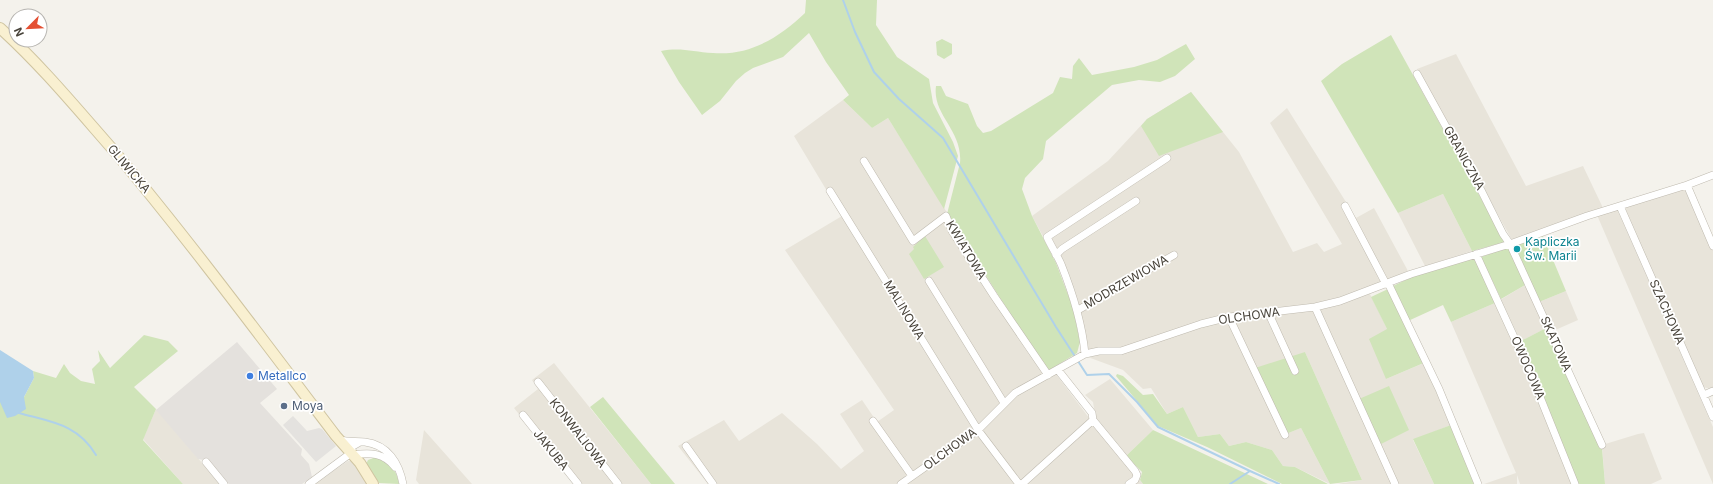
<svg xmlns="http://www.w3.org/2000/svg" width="1713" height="484" font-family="Inter,sans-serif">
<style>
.residential{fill:#e8e4da}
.industrial{fill:#e4e1dd}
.green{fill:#d0e4b9}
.parking{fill:#e4e2df}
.water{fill:#afd1ea}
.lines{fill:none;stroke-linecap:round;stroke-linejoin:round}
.stream{stroke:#afd1ea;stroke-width:2}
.street-casing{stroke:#bfbaaf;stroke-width:8}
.secondary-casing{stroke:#cfc4a0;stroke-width:12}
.street{stroke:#fff;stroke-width:7}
.secondary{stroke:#f9f0d1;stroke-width:10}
.culture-dot{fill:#0f9aa8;stroke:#fff;stroke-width:1.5}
.shop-dot{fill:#3f7fe0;stroke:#fff;stroke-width:1.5}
.service-dot{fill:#5c6f8a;stroke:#fff;stroke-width:1.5}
.labels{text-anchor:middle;stroke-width:3.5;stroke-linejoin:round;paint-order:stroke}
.street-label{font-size:12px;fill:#48433a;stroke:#fff}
.culture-label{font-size:12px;fill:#0d838f;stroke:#fff;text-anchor:start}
.shop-label{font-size:12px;fill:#366cbe;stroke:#fff;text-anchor:start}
.service-label{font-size:12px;fill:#4e5e75;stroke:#fff;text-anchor:start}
</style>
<rect width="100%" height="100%" fill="#f4f2ec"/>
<!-- residential -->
<path class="residential" d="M1456 54 1526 186 1583 166 1603 208 1512 240 1417 69Z
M1191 92 1239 152 1293 252 1317 243 1324 252 1342 244 1270 123 1287 108 1356 218 1374 208 1408 271 1367 288 1387 329 1386 379 1424 363 1451 425 1413 440 1434 484H1337L1362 480 1305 352 1286 434 1301 428 1330 484 1295 467 1283 466 1272 450 1246 442 1229 446 1220 434 1198 437 1183 407 1167 414 1151 388 1143 389 1123 370 1085 356 1076 307 1052 253 1032 216 1108 161 1147 119Z
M843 100 872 128 888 118 1049 376 1055 373 1096 427 1143 484H708L678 446 724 420 739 441 782 413 817 444 841 469 864 451 840 414 862 400 877 422 894 410 785 250 842 216 794 136Z
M1685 189 1713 251V388L1711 389 1703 387 1623 208Z
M1443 194 1472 251 1425 266 1398 213Z
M1617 209 1713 427V484L1597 215Z
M1525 285 1546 328 1520 342 1576 484H1520L1517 475V484H1484L1516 473 1451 322 1495 303Z
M1566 291 1578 320 1553 331 1539 302Z
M554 363 651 484H575L514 408 538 389 532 380Z
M1110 379 1153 430 1126 456 1096 420 1093 402 1085 395Z
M156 409 220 484H183L143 439Z
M424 430 472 484H419L416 480Z
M1644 433 1662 479 1651 484H1605L1602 445 1638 434Z
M348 461H353L368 484H314Z"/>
<!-- industrial -->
<path class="industrial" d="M237 342 277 389 260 403 302 449 301 455 309 464 312 477 302 484H229L209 461 198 459 156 410Z"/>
<!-- green -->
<path class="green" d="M806 0H877L876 25 897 57 929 79 933 103 953 142 958 156 944 209 888 118 872 128 843 100 849 95 826 62 809 33 783 57 753 68 745 73 736 81 720 101 702 115 679 82 661 51C681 47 693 52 713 53 750 56 780 37 805 13Z
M1391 35 1505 242 1472 251 1443 194 1398 213 1321 81 1342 64Z
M942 39 952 44V54L944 59 937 55 936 42Z
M1186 44 1195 59 1175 76 1160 82 1139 80 1112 85 1046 141 1043 159 1025 178 1022 189 1032 216 1056 263 1073 308 1080 342 1077 353 1048 371 1002 301 947 214 960 163C963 130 932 115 936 86H941L946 96 968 104 977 126 983 133 991 131 1053 93 1060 77 1072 79 1073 66 1079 58 1092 75 1134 67 1157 60Z
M1191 92 1223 132 1159 156 1141 126 1147 119Z
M925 236 944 267 924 279 909 254 914 249 913 247Z
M1543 236 1566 291 1539 302 1513 246Z
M1509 247 1525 285 1501 299 1481 257Z
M1473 258 1477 262 1495 303 1451 322 1443 305 1408 321 1393 286 1412 277Z
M1388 289 1426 362 1386 379 1369 339 1387 329 1371 297Z
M1546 328 1602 448 1605 484H1576L1519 342Z
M144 335 168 341 178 351 134 387 156 409 143 440 183 484H0V402L24 397 34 378 33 371 56 378 64 364 70 373 81 381 95 384 92 369 100 361 98 350 110 368Z
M1305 352 1362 480 1330 484 1301 428 1286 434 1255 368Z
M1117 374 1123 376 1143 395 1153 394 1167 414 1183 407 1198 437 1220 434 1229 446 1246 442 1272 450 1283 466 1295 467 1328 484H1282L1207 447 1158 426 1116 376Z
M1389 386 1409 430 1381 444 1359 399Z
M603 397 675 484H651L590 407Z
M1451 425 1474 484H1434L1413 439Z
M1153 430 1268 484H1143L1140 480 1142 472 1126 456Z
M376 457C389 463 397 469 399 484L379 483 370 469 368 470 366 464 368 460Z"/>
<!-- parking -->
<path class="parking" d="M293 416 307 431 319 428 322 429 336 446 316 462 283 425Z"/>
<!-- water -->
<path class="water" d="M0 350 33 371 34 378 24 397 26 409 15 416 7 418 0 402Z"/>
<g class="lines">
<!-- stream -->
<path class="stream" d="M843 0 855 32 874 72 899 99 943 138 1056 327 1087 375 1109 374 1137 402 1158 427 1250 471
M19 413C51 422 78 424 96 455
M1230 484 1250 471 1279 484"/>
<defs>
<path id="street" d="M1417 74 1482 192 1503 234 1510 244 1602 445
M864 161 913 241 946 216 952 231 994 296 1048 375
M1687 185 1713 246
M830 191 978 430 1019 484
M1345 206 1386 284
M1620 206 1713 417
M1476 254 1530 372 1575 484
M1056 255 1062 249 1136 201
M929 281 1004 403
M1388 283 1439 389 1478 484
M1315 307 1395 484
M1078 310 1174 255
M1268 312 1295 371
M1229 317 1285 435
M1085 354C1082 322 1073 294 1061 264 1057 255 1051 246 1047 237L1167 158
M538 382 618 484
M1704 395 1713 391
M523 415 578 484
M1093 420 1135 471 1137 475 1135 480 1129 484
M873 421 912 476
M340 440C348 442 357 441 365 442 388 445 399 463 403 484
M686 446 713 484
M353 455C370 452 384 453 395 467
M206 462 224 484
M309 484 351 453 353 446 360 442
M901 484 978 430 1015 393 1085 354 1099 351H1121L1201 324 1229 317 1315 307 1340 301 1411 274 1510 244 1587 216 1687 185 1713 175
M1022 484 1093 420 1092 413 1058 370"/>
<path id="secondary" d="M0 28C42 66 78 110 115 152 192 244 263 340 336 436L360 463 373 484"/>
</defs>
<!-- street casing -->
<use href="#street" class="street-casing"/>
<!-- secondary casing -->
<use href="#secondary" class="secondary-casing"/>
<!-- street -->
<use href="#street" class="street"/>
<!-- secondary -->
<use href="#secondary" class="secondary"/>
</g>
<!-- markers -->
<circle class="culture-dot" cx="1517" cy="249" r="4"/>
<circle class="shop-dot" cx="250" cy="376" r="4"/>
<circle class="service-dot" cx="284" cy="406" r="4"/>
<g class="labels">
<!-- street labels -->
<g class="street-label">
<text transform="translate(1464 158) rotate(61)" y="4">GRANICZNA</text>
<text transform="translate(129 169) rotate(50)" y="4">GLIWICKA</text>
<text transform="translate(966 250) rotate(59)" y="4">KWIATOWA</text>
<text transform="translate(1126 282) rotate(-30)" y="4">MODRZEWIOWA</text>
<text transform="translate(904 310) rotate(59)" y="4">MALINOWA</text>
<text transform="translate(1667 312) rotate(66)" y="4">SZACHOWA</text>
<text transform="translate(1249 316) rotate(-8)" y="4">OLCHOWA</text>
<text transform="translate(1556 344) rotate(66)" y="4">SKATOWA</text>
<text transform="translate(1528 368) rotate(67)" y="4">OWOCOWA</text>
<text transform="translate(578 433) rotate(52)" y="4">KONWALIOWA</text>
<text transform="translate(950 449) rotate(-36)" y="4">OLCHOWA</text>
<text transform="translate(551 450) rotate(51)" y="4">JAKUBA</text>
</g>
<!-- culture labels -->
<g class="culture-label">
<text x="1525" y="246">Kapliczka<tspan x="1525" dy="14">Św. Marii</tspan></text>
</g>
<!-- shop labels -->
<g class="shop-label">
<text x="258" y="380">Metallco</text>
</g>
<!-- service labels -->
<g class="service-label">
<text x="292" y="410">Moya</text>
</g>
</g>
<!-- north arrow -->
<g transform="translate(28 28) rotate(246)"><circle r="19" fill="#ffffff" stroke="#b6b4b0"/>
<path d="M0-3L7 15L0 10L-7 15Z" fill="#e45033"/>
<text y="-6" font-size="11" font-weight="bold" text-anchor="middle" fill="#48433a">N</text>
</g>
</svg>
